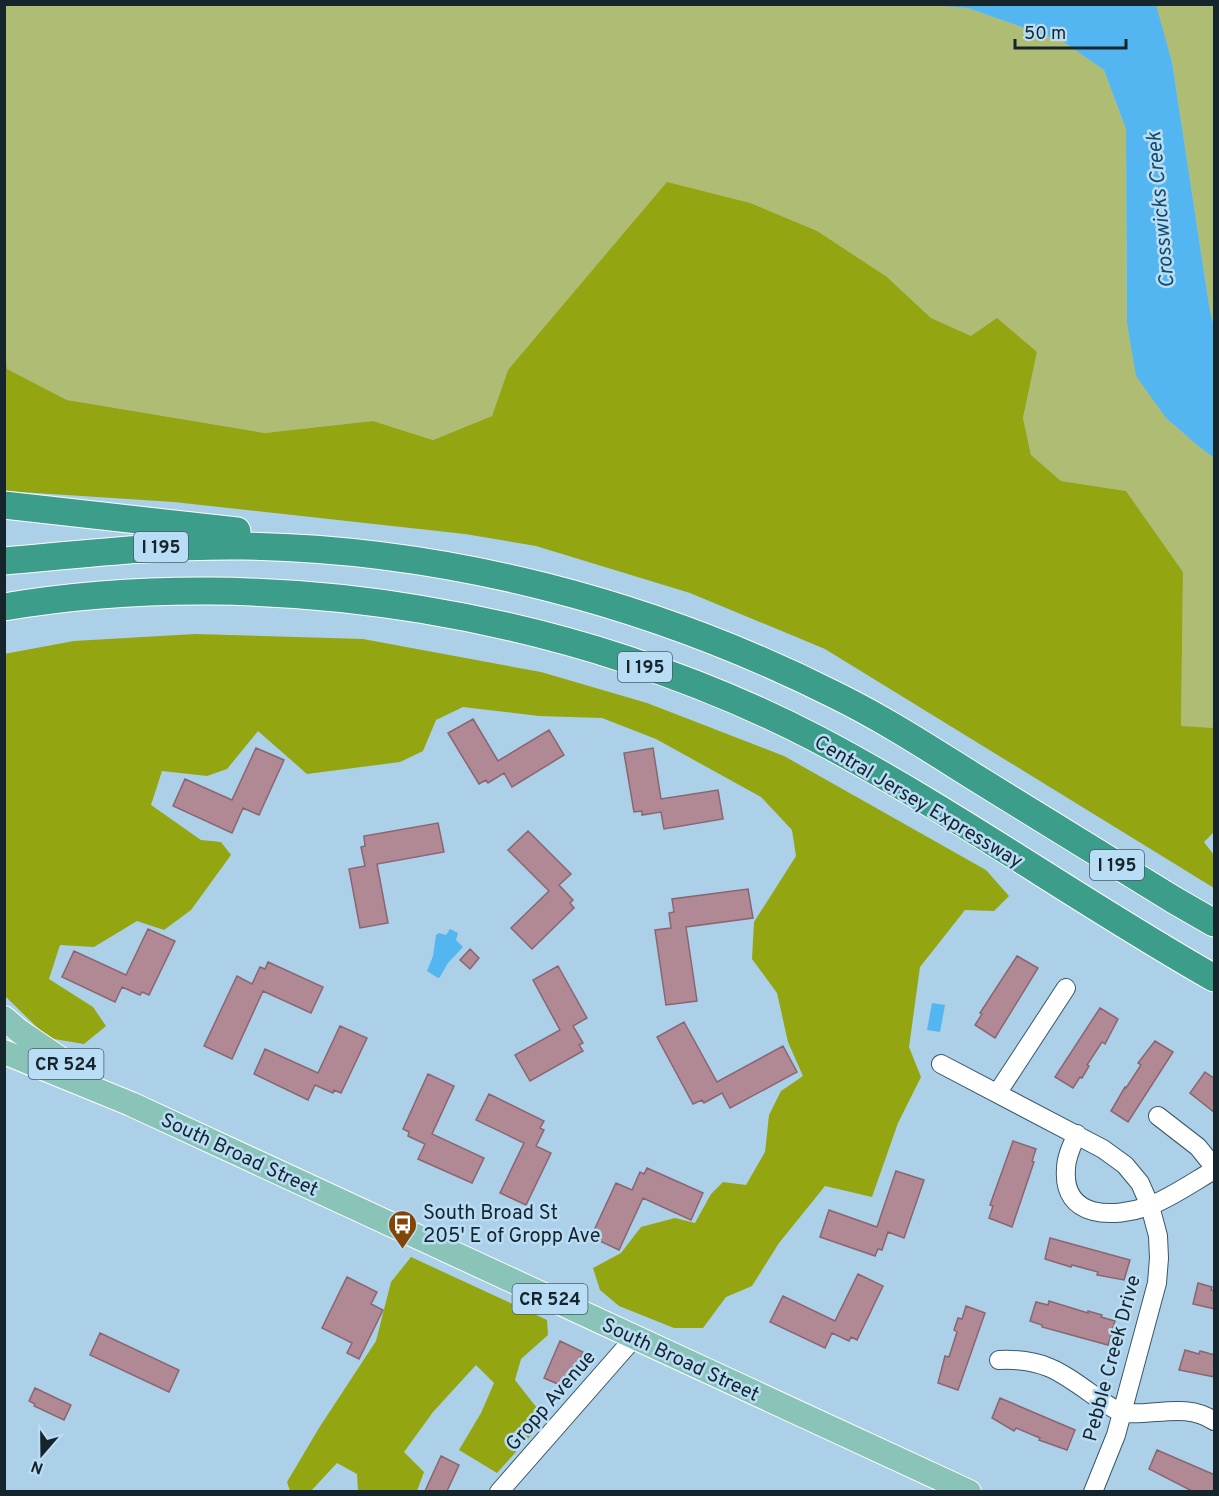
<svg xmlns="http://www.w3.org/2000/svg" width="1219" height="1496" font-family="Overpass,sans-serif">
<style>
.green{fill:#afbd74}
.forest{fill:#93a510}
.water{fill:#54b6f0}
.building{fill:#b08995;stroke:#8a6571;stroke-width:1.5}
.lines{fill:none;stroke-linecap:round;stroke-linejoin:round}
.minor-casing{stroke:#37576b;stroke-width:20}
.major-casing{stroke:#fff;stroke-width:26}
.highway-casing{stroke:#fff;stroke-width:29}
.minor{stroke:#fff;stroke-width:18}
.major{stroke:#8ac4b9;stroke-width:24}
.highway{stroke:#3c9d8a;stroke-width:27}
.labels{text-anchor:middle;stroke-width:5;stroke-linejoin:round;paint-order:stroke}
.shield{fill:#b9ddf5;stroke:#475c68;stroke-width:1.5}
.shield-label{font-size:18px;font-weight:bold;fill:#16242c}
.street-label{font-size:20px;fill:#16242c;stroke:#b9ddf5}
.poi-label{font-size:20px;fill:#16242c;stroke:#b9ddf5;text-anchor:start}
.water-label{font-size:21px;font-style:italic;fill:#144a67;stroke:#b9ddf5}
</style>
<rect width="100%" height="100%" fill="#acd0e7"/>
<!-- green -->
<path class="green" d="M932 4 968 8 1064 42 1104 70 1126 129 1127 323 1166 418 1197 445 1214 458V728L1181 727 1183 572 1126 491 1061 481 1031 455 1023 418 1037 352 971 336 931 318 887 277 508 370 492 416 433 440 373 421 265 433 67 400 7 369 4 350V5Z
M1155 5H1214V328L1209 305 1172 62Z"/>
<!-- forest -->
<path class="forest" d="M667 182 750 203 817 231 887 277 931 318 971 336 997 318 1037 352 1023 418 1031 455 1061 481 1126 491 1183 572 1181 726 1214 728V832L1204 842 1214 855V888L825 649 690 593 536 546 465 534 174 502 5 491V350L7 369 67 400 265 433 373 421 433 440 492 416 508 370Z
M195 634 363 639 541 672 647 703 784 756 986 870 1009 896 994 911 965 910 920 967 909 1047 921 1077 898 1123 872 1197 825 1186 779 1243 752 1286 726 1297 703 1328H674L619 1306 600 1290 593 1268 621 1253 641 1227 675 1218 695 1223 711 1194 723 1182 746 1185 765 1152 769 1115 781 1091 803 1076 788 1042 777 993 752 959 754 922 796 856 792 830 761 797 656 739 602 718 539 716 463 707 436 720 423 751 400 762 307 774 258 731 227 769 207 776 162 771 151 805 201 840 221 842 231 855 191 910 164 930 137 921 94 947 60 945 49 979 93 1007 106 1026 84 1044 48 1038 5 996 4 654 74 641Z
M411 1257 547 1320 548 1335 521 1359 515 1380 537 1408 541 1424 497 1473 459 1450 481 1413 494 1383 476 1365 433 1412 404 1452 424 1472 417 1491H358L357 1474 337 1463 311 1491H290L287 1482 319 1428 376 1341 391 1282Z"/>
<!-- water -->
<path class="water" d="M932 5H1156L1172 62 1209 305 1214 328V458L1197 445 1166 418 1136 376 1127 323 1126 129 1104 70 1064 42 968 8Z
M450 929 458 933 456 940 463 947 448 963 440 977 438 978 427 971 433 956 436 935 439 933 446 935Z
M932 1003 945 1005 940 1032 927 1030Z"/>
<!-- building -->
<path class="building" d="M473 719 498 761 549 730 564 755 512 787 504 773 488 783 486 780 479 784 448 733Z
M256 748 284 760 259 815 243 808 232 833 173 806 185 779 232 800Z
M653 748 661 799 718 790 723 819 664 829 661 812 642 815V811L634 812 624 753Z
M438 823 444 852 377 864 388 923 360 928 349 869 365 866 361 847 365 846 364 836Z
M528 831 571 874 559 885 573 900 570 903 574 908 532 949 511 928 549 891 508 850Z
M748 889 753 918 686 927 697 1001 666 1005 655 930 671 928 669 913 674 912 672 899Z
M148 929 175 941 149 995 142 992 140 995 122 987 115 1002 62 977 74 951 126 975Z
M470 949 479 958 470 969 460 960Z
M1017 956 1038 968 995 1038 975 1025 982 1014 980 1013Z
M268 962 323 987 311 1013 263 991 232 1059 204 1046 237 976 252 984 260 967 265 969Z
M558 966 587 1018 573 1026 583 1043 579 1045 583 1051 530 1081 515 1055 560 1030 533 980Z
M1100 1008 1118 1019 1105 1044 1102 1042 1087 1065 1089 1066 1082 1078 1080 1077 1073 1088 1055 1077Z
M684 1022 717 1082 783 1046 797 1072 730 1108 722 1093 704 1103 702 1100 693 1104 657 1037Z
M340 1026 367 1038 341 1093 334 1090 333 1093 315 1085 308 1100 254 1074 265 1049 318 1073Z
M1155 1041 1173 1052 1128 1122 1111 1111 1125 1087 1126 1088 1141 1065 1138 1063Z
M1205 1072 1215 1079V1113L1190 1093Z
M428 1074 454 1086 432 1134 484 1158 472 1183 418 1159 425 1144 408 1136 409 1132 403 1129Z
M489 1094 544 1121 540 1128 544 1130 536 1146 551 1153 526 1205 500 1193 524 1143 476 1120Z
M1013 1141 1036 1149 1032 1161 1034 1162 1012 1227 989 1218 993 1206 990 1205Z
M647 1168 703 1193 691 1220 643 1198 619 1250 591 1237 616 1183 632 1190 640 1172 644 1174Z
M896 1171 924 1180 904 1238 888 1232 882 1250 878 1249 875 1256 820 1237 829 1210 877 1227Z
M1050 1238 1130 1260 1124 1280 1097 1275 1098 1272 1072 1265 1071 1267 1045 1259Z
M858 1274 883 1286 857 1340 851 1337 849 1341 832 1333 825 1348 770 1322 783 1296 835 1321Z
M347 1277 377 1292 371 1304 383 1310 359 1359 347 1353 352 1343 322 1328Z
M1198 1283 1212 1287 1211 1290 1215 1291V1309L1193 1304Z
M1049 1301 1088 1313V1311L1102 1315 1101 1317 1115 1321 1108 1345 1042 1327V1325L1030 1321 1036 1302 1048 1305Z
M966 1306 985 1313 958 1390 938 1383 945 1356 949 1357 957 1332 954 1330 958 1318 962 1319Z
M100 1333 179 1370 169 1392 90 1355Z
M560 1341 583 1352 567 1388 544 1378Z
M1185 1350 1199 1354 1200 1351 1215 1355V1377L1179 1370Z
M35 1388 71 1405 64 1420 34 1406 35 1404 29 1401Z
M1000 1398 1075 1430 1067 1450 1039 1440 1040 1438 1016 1428 1014 1431 992 1418Z
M1157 1450 1215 1475V1491H1192L1149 1469Z
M441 1456 459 1465 447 1491H425Z"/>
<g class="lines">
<defs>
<path id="minor" d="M941 1064 1103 1149 1125 1165 1140 1183 1150 1206 1158 1236 1159 1258 1157 1283 1116 1435 1093 1492
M998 1092 1066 988
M1158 1116 1198 1147 1214 1167
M1077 1134C1072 1145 1066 1157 1066 1169 1062 1220 1115 1218 1149 1206 1169 1199 1195 1181 1214 1170
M999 1360C1044 1358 1061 1372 1096 1397 1103 1402 1115 1411 1124 1413 1154 1416 1187 1402 1214 1421
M499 1492 634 1338"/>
<path id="major" d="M4 1018 19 1031 81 1073
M4 1052 131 1104 969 1492"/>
<path id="highway" d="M4 505 237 531
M4 561C84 554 162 545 243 546 447 549 652 603 835 695 886 720 933 751 981 781 1045 820 1109 860 1174 900L1214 923
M4 607C271 562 577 614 817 739 954 811 1080 902 1214 978"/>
</defs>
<!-- minor casing -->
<use href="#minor" class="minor-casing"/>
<!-- major casing -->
<use href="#major" class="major-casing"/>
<!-- highway casing -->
<use href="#highway" class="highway-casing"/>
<!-- minor -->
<use href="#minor" class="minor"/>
<!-- major -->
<use href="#major" class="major"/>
<!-- highway -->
<use href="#highway" class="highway"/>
</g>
<!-- icons -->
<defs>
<symbol id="bus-pin" viewBox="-11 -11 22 30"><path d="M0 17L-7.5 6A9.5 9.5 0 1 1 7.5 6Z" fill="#834505" stroke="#b9ddf5"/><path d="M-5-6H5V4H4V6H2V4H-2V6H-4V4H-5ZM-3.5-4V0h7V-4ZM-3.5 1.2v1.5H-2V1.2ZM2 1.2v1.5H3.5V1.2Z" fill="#fff"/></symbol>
</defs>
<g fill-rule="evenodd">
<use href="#bus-pin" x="386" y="1208" width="33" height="45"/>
</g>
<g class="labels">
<!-- shield labels -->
<g class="shield">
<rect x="134" y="532" width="54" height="30" rx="4.5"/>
<rect x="618" y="652" width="54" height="30" rx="4.5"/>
<rect x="1090" y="850" width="54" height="30" rx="4.5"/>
<rect x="28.5" y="1049" width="75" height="30" rx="4.5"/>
<rect x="512.5" y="1284" width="75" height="30" rx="4.5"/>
</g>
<g class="shield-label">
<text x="161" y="553">I 195</text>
<text x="645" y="673">I 195</text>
<text x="1117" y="871">I 195</text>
<text x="66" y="1070">CR 524</text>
<text x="550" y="1305">CR 524</text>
</g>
<!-- street labels -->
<g class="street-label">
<text transform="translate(919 801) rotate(31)" y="7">Central Jersey Expressway</text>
<text transform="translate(240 1154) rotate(25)" y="7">South Broad Street</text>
<text transform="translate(1111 1358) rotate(-75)" y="7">Pebble Creek Drive</text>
<text transform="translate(681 1359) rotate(25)" y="7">South Broad Street</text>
<text transform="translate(550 1400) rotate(-49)" y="7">Gropp Avenue</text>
</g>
<!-- poi labels -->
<g class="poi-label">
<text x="423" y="1219">South Broad St<tspan x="423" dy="23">205' E of Gropp Ave</tspan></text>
</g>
<!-- water labels -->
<g class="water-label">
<text transform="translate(1160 210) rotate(-95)" y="7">Crosswicks Creek</text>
</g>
</g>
<!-- border -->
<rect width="1219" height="1496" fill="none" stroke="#16242c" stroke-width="12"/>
<!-- north arrow -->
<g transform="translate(42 1454) rotate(200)" stroke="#b9ddf5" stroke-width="4.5" paint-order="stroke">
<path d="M0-4.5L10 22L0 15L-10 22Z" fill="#16242c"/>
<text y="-9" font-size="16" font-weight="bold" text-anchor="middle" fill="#16242c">N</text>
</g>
<!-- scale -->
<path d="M1015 39v9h111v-9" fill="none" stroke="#16242c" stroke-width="3"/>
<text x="1024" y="39" font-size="18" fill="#16242c" stroke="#b9ddf5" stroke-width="4.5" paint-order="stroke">50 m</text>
</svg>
